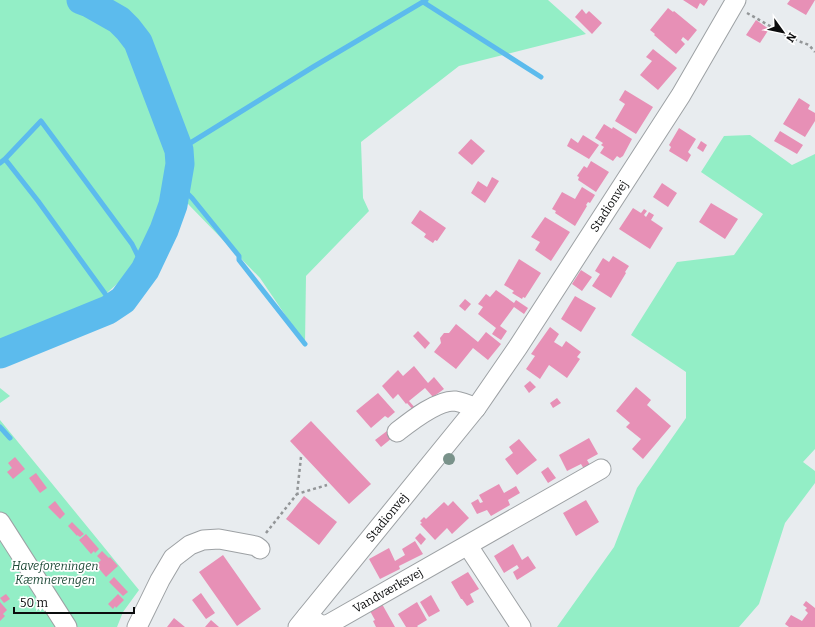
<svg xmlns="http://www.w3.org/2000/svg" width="815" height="627" font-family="Bitter,serif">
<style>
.green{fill:#93eec6}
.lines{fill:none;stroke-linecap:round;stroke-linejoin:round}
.stream{stroke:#5cbbed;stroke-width:5}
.river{stroke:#5cbbed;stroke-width:29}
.building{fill:#e790b6}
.minor-casing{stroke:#9da1a4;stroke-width:21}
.path{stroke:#939698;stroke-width:2.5;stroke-dasharray:3 3;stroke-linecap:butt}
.minor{stroke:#fff;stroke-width:19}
.tree{fill:#79928a}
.labels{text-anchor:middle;stroke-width:3.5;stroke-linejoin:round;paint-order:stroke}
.street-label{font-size:12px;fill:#0b0c0d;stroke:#fff}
.park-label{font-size:12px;font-style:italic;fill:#1e4937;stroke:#fff}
</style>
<rect width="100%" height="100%" fill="#e8ecef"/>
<!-- green -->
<path class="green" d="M0 0H548L586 34 459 66 361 142 363 198 369 211 306 276 305 344 260 278 189 205 167 180 143 248 126 276 99 300 0 340Z
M750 135 792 165 815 154V449L803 462 815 471V483L785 523 759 604 739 627H557L614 547 637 488 686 418V372L631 335 677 262 734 255 763 214 701 172 724 136Z
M0 388 10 396 0 403Z
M0 420 139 590 123 612 117 627H0Z"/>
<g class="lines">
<!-- stream -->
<path class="stream" d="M423 2 541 77
M179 150 313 67 426 0
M5 159 38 201 114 306
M0 163 5 159 41 121 132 244 145 270
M177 183 192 198 239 256V260L305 344
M0 427 10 438"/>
<!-- river -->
<path class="river" d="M0 354 108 310 123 300 145 270 164 230 173 205 180 164 179 150 138 42 128 29 119 20 89 3 81 0"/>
</g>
<!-- building -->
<path class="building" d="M683 0H708L704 6 700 3 697 9Z
M790 0H815L806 15 787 4Z
M668 8 673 12 674 11 697 30 688 41 683 37 681 40 685 44 676 54 654 35 655 34 650 30Z
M582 9 586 14 589 11 602 23 592 34 575 17Z
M756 20 769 29 760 43 746 35Z
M653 49 677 68 658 90 640 75 652 61 646 57Z
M625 90 653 107 636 134 615 121 625 104 619 100Z
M799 98 810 105 808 109 815 113V121L805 137 783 124Z
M604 124 612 129 613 127 632 139 623 156 620 158 617 156 613 161 600 153 604 147 601 145 603 143 595 138Z
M679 128 696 139 688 152 691 155 687 162 669 151 671 147 669 145Z
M780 131 803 145 797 154 774 141Z
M583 135 599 145 589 159 567 146 571 138 578 143Z
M471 139 485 151 472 165 458 153Z
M701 141 707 145 703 152 697 148Z
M591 161 609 172 596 192 578 180 579 177 577 176 584 166 587 168Z
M492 177 499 181 485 203 471 193 478 181 487 187Z
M662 183 677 193 668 207 653 197Z
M582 187 595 195 590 203 588 202 586 205 587 206 575 226 555 213 556 211 552 209 562 192 575 199Z
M711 203 738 219 725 239 699 222Z
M633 208 641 213 644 209 647 211 644 215 646 217 649 212 654 215 651 220 663 228 650 249 619 229Z
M420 210 446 228 437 241 435 240 433 243 424 237 426 234 411 223Z
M545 217 570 232 551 261 535 250 540 242 531 237Z
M613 256 629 266 625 272 626 273 611 298 592 286 600 274 595 271 603 258 609 262Z
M519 259 541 273 525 298 523 297 522 299 512 293 514 291 504 285Z
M581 270 592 277 582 291 572 284Z
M496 290 514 303 516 300 528 308 524 314 514 307 500 326 507 331 501 340 492 334 496 328 478 314 483 307 478 304 486 294 490 297Z
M575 296 596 308 581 332 561 319Z
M465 299 471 304 465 311 459 306Z
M456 324 478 342 486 332 501 344 488 360 473 348 456 369 434 352 441 343 440 338 444 333H449Z
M550 327 559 334 554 342 562 347 566 341 581 352 577 357 580 359 567 378 549 365 540 379 526 369 535 356 531 354Z
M418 331 430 343 425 349 413 336Z
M414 366 428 383 434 377 444 389 433 397 425 388 409 401 416 409 414 411 407 403 406 404 398 394 393 399 382 386 398 370 403 376Z
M530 381 536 387 529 393 524 386Z
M636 387 651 400 647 405 671 426 643 459 632 449 641 439 626 427 630 423 616 411Z
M378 393 395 412 388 418 385 416 371 428 356 411Z
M557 398 561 403 553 408 550 403Z
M311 421 371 484 349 504 290 441Z
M387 431 392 438 381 447 375 440Z
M589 438 598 454 587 460 590 465 584 469 581 464 567 471 559 455Z
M519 439 537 460 517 475 505 459 513 453 509 447Z
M15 457 25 469 13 479 7 472 12 468 8 463Z
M548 467 556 478 548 483 541 472Z
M36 473 47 488 40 493 29 478Z
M499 484 504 493 516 486 520 493 508 500 510 505 491 516 487 510 477 514 471 503 478 499 480 503 483 502 479 495Z
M304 496 337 522 319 545 286 519Z
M586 500 599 522 576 536 563 513Z
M55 501 65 514 60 519 48 507Z
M453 501 469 518 452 534 447 528 435 540 420 524 422 523 420 521 424 517 426 519 444 502 448 506Z
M72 522 84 534 80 537 77 535V536L68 526Z
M420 533 426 539 421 545 415 538Z
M86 534 99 549 95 553 94 551 91 554 79 540Z
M415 541 423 554 399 566 400 569 380 579 369 559 389 548 395 561 405 555 402 549Z
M513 544 522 560 528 556 536 568 517 580 513 572 519 568 517 565 504 573 494 556Z
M102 551 109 558 110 557 118 566 106 577 96 565 101 560 97 556Z
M223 555 261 609 237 626 199 572Z
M468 572 479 589 470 594 474 602 467 606 462 599H461L451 582Z
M114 577 128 592 123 596 109 582Z
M201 593 215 613 206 619 192 600Z
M6 594 10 599 4 603 0 598Z
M118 594 124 600 116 608 115 606 113 609 108 604Z
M431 595 440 611 429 617 420 602Z
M806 601 815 608V627H789L785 624 791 615 802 621 808 613 805 610 807 608 803 605Z
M0 602 7 610 3 614 5 616 0 621Z
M417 602 427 620 417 626 418 627H406L398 614Z
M382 604 395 627H376L373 621 375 620 370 611Z
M174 618 185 627H167Z
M211 620 219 627H205Z"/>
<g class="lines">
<defs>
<g id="minor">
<path d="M397 432C411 421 437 400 455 401 462 402 469 405 476 408"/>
<path d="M0 522 67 627"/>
<path d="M468 546 521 627"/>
<path id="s1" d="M307 616 322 626 329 624 601 469"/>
<path d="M137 627 160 580 173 558 190 545 203 540 219 539 256 546 260 549"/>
<path id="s2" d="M298 627 476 408 518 347 681 95 736 0"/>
</g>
</defs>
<!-- minor casing -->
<use href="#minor" class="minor-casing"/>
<!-- path -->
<path class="path" d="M747 13 793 39 809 45 815 52
M301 457 297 494 327 485
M266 533 297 494"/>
<!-- minor -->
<use href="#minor" class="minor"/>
</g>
<!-- trees -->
<circle class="tree" cx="449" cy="459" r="6"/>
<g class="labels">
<!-- street labels -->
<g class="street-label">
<text dy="4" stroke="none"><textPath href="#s2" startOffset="524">Stadionvej</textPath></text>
<text dy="4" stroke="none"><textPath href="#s2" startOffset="141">Stadionvej</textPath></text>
<text dy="4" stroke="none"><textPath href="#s1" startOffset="93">Vandværksvej</textPath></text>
</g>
<!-- park labels -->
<g class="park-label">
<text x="55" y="570">Haveforeningen<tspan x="55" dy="14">Kæmnerengen</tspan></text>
</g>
</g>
<!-- north arrow -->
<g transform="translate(783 32) rotate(123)" stroke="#ffffff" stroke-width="3" paint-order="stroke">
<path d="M0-3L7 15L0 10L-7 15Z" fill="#0b0c0d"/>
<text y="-6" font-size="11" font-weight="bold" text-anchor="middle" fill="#0b0c0d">N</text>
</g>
<!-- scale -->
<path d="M14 607v6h120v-6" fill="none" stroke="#0b0c0d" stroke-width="2"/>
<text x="20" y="607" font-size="12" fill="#0b0c0d" stroke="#ffffff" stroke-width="3" paint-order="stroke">50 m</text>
</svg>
